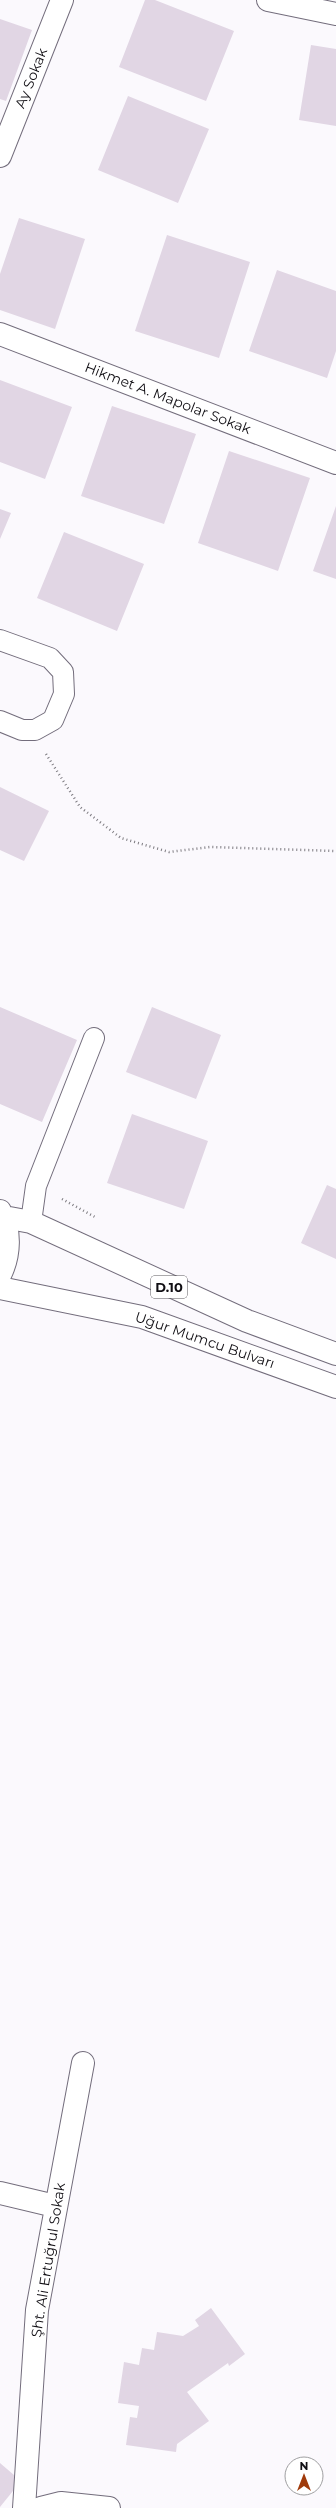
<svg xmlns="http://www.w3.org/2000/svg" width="336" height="2508" font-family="Montserrat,sans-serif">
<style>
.building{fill:#e1d6e4}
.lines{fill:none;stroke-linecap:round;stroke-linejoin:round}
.service-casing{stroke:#736d7c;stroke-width:22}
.minor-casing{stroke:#736d7c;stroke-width:24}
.primary-casing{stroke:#736d7c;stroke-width:24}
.path{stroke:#7d7b80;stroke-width:2.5;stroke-dasharray:1 3;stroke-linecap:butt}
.service{stroke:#fff;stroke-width:20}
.minor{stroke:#fff;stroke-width:22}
.primary{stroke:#fff;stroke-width:22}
.labels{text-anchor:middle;stroke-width:3;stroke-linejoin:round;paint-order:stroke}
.shield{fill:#fff;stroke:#58565a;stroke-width:1}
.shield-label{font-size:13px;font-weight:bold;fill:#100e13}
.street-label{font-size:14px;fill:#100e13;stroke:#fff}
</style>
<rect width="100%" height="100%" fill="#fbf9fd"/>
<!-- building -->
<path class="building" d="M145 0H155L234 31 206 101 119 67Z
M0 19 32 30 6 101 0 99Z
M311 45 336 49V126L299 120Z
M128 96 209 129 178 203 98 170Z
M19 218 85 239 55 329 0 310V274Z
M167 235 250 262 219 358 135 331Z
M277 270 336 291V351L327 378 249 351Z
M0 380 72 407 45 479 0 462Z
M112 406 196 434 164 524 81 496Z
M229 451 310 478 278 571 198 543Z
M336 506V579L313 571Z
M0 509 11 513 0 539Z
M64 532 144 564 117 631 37 598Z
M0 787 49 811 24 861 0 850Z
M0 1007 77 1040 42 1122 0 1104Z
M152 1007 221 1035 196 1099 126 1072Z
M132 1114 208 1141 184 1209 107 1183Z
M327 1185 336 1189V1259L301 1243Z
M211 2308 245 2354 229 2366 228 2363 187 2392 209 2421 177 2444 176 2452 126 2445 130 2417 137 2418 139 2406 118 2403 124 2362 139 2365 142 2348 154 2350 157 2332 183 2336 199 2326 195 2320Z
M0 2463 21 2481 0 2507Z"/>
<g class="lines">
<defs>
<path id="service" d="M0 640 50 658 63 672 64 694 53 720 35 730H22L0 721
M31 1222 36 1186 94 1038"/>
<path id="minor" d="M268 0 336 14
M0 156 62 0
M0 334 336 463
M0 2193 55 2206
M24 2508 37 2310 83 2063
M41 2508 61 2503 109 2508"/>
<path id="primary" d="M0 1211C11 1230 10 1255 0 1275
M4 1217 31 1222 247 1321 336 1354
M0 1288 142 1317 336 1387"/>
</defs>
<!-- service casing -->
<use href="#service" class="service-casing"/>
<!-- minor casing -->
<use href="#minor" class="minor-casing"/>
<!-- primary casing -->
<use href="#primary" class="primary-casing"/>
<!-- path -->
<path class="path" d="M46 754 80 807 121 838 169 852 210 847 336 851
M62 1199 95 1217"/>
<!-- service -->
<use href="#service" class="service"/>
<!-- minor -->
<use href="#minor" class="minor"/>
<!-- primary -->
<use href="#primary" class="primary"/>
</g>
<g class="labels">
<!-- shield labels -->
<rect class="shield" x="151" y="1276" width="36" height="22" rx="3"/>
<g class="shield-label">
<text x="169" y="1292">D.10</text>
</g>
<!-- street labels -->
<g class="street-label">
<text transform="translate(31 78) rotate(-68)" y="5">Ay Sokak</text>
<text transform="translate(168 398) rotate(21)" y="5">Hikmet A. Mapolar Sokak</text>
<text transform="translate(205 1340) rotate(19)" y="5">Uğur Mumcu Bulvarı</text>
<text transform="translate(48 2260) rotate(-81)" y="5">Şht. Ali Ertuğrul Sokak</text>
</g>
</g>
<!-- north arrow -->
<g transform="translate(304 2476)"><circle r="19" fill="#ffffff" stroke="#9f9fa1"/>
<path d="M0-3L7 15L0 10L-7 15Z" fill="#a03b0c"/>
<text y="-6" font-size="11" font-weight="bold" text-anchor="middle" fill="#100e13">N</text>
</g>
</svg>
